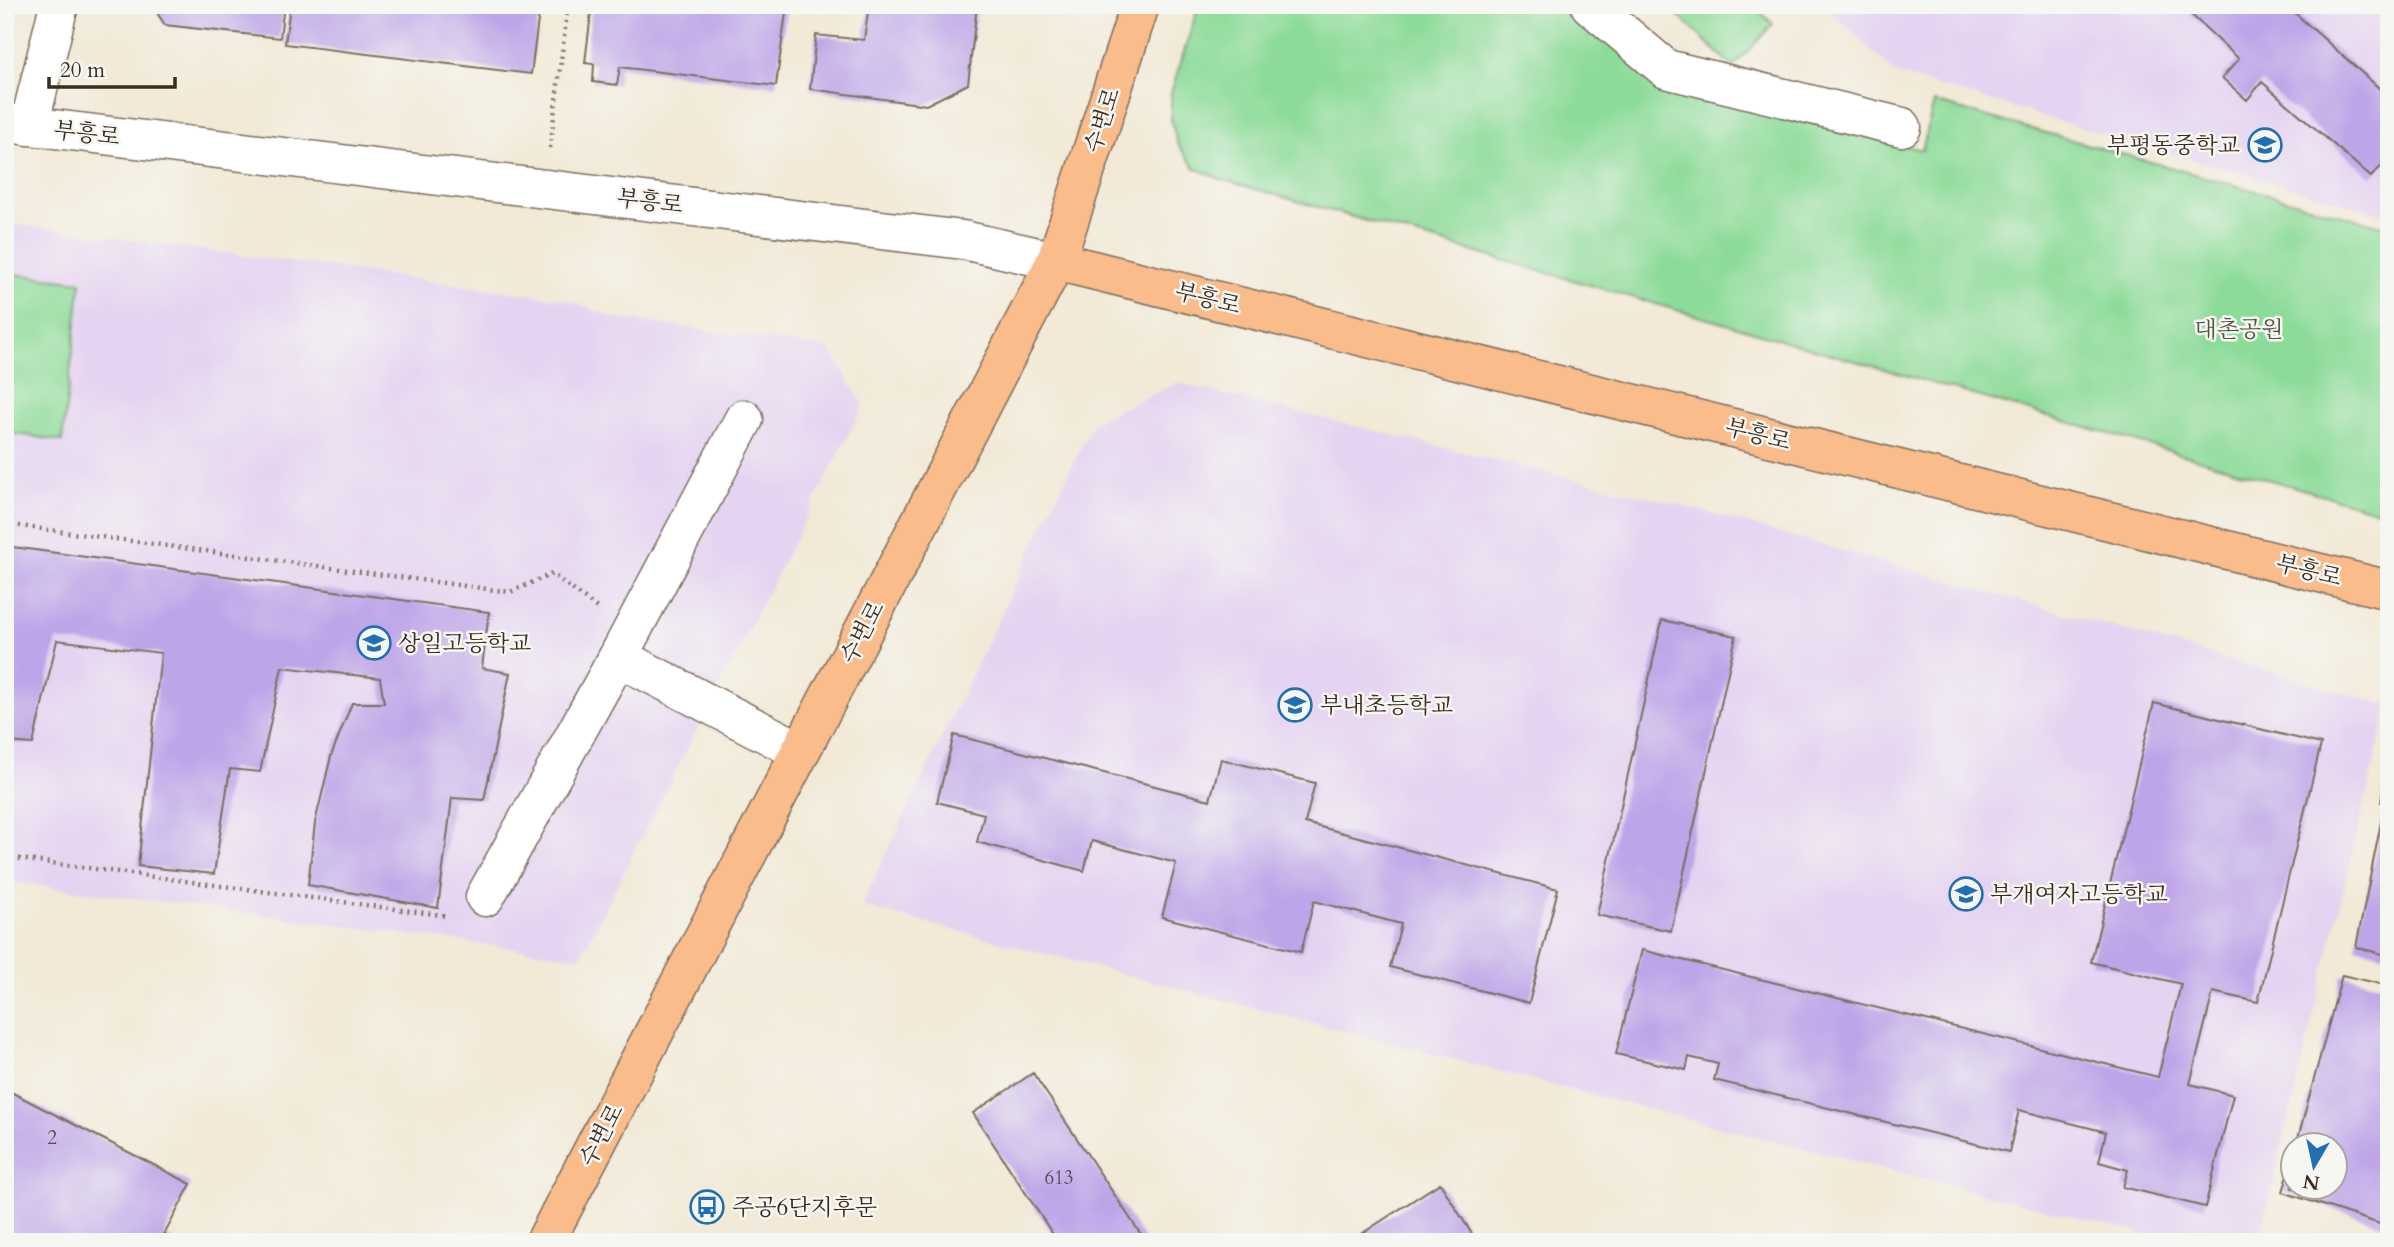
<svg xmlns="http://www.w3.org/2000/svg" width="2394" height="1247" font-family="Cardo,'Noto Serif KR',serif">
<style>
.built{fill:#e5d3f1}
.green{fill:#8ddb99;stroke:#64825c;stroke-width:2}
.building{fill:#bea4e8}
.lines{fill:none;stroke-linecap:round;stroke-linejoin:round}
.minor-casing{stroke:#7b6d5e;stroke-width:41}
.major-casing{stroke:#7b6d5e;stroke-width:41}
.path{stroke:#7b6d5e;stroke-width:4.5;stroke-dasharray:2 5;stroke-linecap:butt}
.minor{stroke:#fff;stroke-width:38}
.major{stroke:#f9bc8a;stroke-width:38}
.labels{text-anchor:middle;stroke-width:5;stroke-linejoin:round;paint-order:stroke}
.number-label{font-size:19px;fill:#5c4850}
.street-label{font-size:23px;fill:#3b2a1e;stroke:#f6f6f2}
.poi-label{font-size:23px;fill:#3b2a1e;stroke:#f6f6f2;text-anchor:start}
.park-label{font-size:23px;fill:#50563d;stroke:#f6f6f2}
</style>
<rect width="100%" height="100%" fill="#f6f6f2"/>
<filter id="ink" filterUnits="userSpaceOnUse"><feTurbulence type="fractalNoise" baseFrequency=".0143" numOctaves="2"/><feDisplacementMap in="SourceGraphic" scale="14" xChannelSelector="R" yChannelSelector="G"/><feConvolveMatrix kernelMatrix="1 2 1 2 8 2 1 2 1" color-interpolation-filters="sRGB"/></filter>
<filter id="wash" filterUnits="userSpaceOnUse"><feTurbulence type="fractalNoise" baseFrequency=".00686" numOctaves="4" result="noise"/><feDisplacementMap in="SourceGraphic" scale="28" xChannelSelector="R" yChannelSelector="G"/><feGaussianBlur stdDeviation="1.57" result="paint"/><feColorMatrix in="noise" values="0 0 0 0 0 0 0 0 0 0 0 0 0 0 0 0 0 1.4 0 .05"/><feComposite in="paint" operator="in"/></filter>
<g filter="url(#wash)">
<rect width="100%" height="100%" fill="#f2e9d6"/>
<!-- built -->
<path class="built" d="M1824 5H2389V216L1896 74Z
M5 223 570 300 610 317 828 348 864 405 580 957 5 881Z
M1177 383 1681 505 2388 705 2259 1242H2176L1544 1083 861 906 1093 422Z"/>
<!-- green -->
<path class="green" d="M1199 5H1567L1656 82 1922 150 1934 102 2389 228V514L1220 179 1195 168 1178 145 1171 120V93Z
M1667 5H1753L1773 24 1733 67Z
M13 274 81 282 62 441 5 432V341Z"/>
<g id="blocks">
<!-- building -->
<path class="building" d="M152 5H284L280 38 165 25Z
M290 5H540L531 74 285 44Z
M592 5H787L776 86 620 67 617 85 593 82 594 64 585 63Z
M869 5H977L968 84 926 105 810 89 816 35 864 40Z
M2181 5H2286L2389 97V158L2371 177 2262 82 2247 100 2222 78 2239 59Z
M5 546 489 612 482 668 510 673 484 800 452 798 438 908 308 885 315 823 331 756 352 703H384L380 678 282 667 260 772 230 769 214 874 138 866 161 653 57 640 33 744 5 742Z
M1662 620 1736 636 1671 931 1597 915Z
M2154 703 2321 744 2258 1002 2213 992 2190 1084 2233 1095 2205 1207 2123 1187 2128 1170 2099 1162 2106 1132 2019 1110 2009 1152 1714 1080 1718 1064 1689 1057 1686 1070 1616 1054 1642 950 2158 1077 2181 984 2091 962Z
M954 735 1210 800 1221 759 1315 783 1305 823 1558 889 1529 1003 1390 967 1401 924 1314 901 1301 952 1162 917 1176 863 1092 841 1084 871 977 842 984 814 937 802Z
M2387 769H2389V804L2381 802Z
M2383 813 2389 814V956L2356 947Z
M2342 975 2389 986V1227L2283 1192 2292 1160V1188H2334V1146H2296Z
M1033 1073 1146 1242H1058L973 1113Z
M5 1089 191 1184 164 1235 176 1242H5Z
M1440 1183 1477 1242H1349Z"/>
</g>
</g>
<g filter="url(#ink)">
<use href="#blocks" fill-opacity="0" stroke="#7b6d5e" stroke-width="2"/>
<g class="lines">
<defs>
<path id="minor" d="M1590 5 1666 69 1902 127
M5 123 963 240 1056 261
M29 126 59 5
M618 657 800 751
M485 897 618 657 744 419"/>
<path id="major" d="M1056 261 2389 590
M545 1242 1056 261 1140 5"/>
</defs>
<!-- minor casing -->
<use href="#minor" class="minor-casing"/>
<!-- major casing -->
<use href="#major" class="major-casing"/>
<!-- path -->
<path class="path" d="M550 148 568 5
M5 524 510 592 552 574 597 608
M5 857 448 916"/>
<!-- minor -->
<use href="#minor" class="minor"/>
<!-- major -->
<use href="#major" class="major"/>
</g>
</g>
<!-- icons -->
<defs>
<symbol id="school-ring" viewBox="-11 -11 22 22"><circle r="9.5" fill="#f6f6f2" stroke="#1f6fb2" stroke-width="1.5"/><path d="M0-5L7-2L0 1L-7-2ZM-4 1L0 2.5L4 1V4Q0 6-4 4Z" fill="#1f6fb2"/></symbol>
<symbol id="bus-ring" viewBox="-11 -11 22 22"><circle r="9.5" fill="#f6f6f2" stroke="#1f6fb2" stroke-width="1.5"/><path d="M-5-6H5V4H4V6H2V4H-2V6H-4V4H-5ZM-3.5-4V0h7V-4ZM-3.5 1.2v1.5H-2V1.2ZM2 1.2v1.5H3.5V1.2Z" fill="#1f6fb2"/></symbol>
</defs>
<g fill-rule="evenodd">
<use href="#school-ring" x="2246" y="126" width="38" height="38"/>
<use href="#school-ring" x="355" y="624" width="38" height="38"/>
<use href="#school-ring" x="1276" y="686" width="38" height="38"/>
<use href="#school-ring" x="1947" y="875" width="38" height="38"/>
<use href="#bus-ring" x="688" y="1188" width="38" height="38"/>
</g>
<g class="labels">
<!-- number labels -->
<g class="number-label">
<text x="52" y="1144">2</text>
<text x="1059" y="1184">613</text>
</g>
<!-- street labels -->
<g class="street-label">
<text transform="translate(1102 120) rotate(-72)" y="8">수변로</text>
<text transform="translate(87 133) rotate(7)" y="8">부흥로</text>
<text transform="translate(650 201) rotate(7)" y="8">부흥로</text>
<text transform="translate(1208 298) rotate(14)" y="8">부흥로</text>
<text transform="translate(1758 434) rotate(14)" y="8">부흥로</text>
<text transform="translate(2309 570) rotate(14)" y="8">부흥로</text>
<text transform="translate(862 632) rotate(-62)" y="8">수변로</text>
<text transform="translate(601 1135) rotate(-62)" y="8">수변로</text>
</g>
<!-- poi labels -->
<g class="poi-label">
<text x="2240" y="153" text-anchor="end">부평동중학교</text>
<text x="398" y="651">상일고등학교</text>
<text x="1320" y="713">부내초등학교</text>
<text x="1990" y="902">부개여자고등학교</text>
<text x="732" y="1215">주공6단지후문</text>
</g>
<!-- park labels -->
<g class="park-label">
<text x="2239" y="337">대촌공원</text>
</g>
</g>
<!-- margin -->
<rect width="2394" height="1247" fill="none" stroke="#f6f6f2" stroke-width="28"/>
<!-- north arrow -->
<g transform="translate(2314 1166) rotate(189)"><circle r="33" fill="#f6f6f2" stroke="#aba49d" stroke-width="2"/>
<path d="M0-5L12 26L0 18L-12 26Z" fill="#1f6fb2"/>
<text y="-10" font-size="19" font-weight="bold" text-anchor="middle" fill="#3b2a1e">N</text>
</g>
<!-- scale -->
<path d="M49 77v10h126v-10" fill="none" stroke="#3b2a1e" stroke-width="3.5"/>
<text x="60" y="77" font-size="21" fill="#3b2a1e" stroke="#f6f6f2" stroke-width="5" paint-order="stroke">20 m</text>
</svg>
